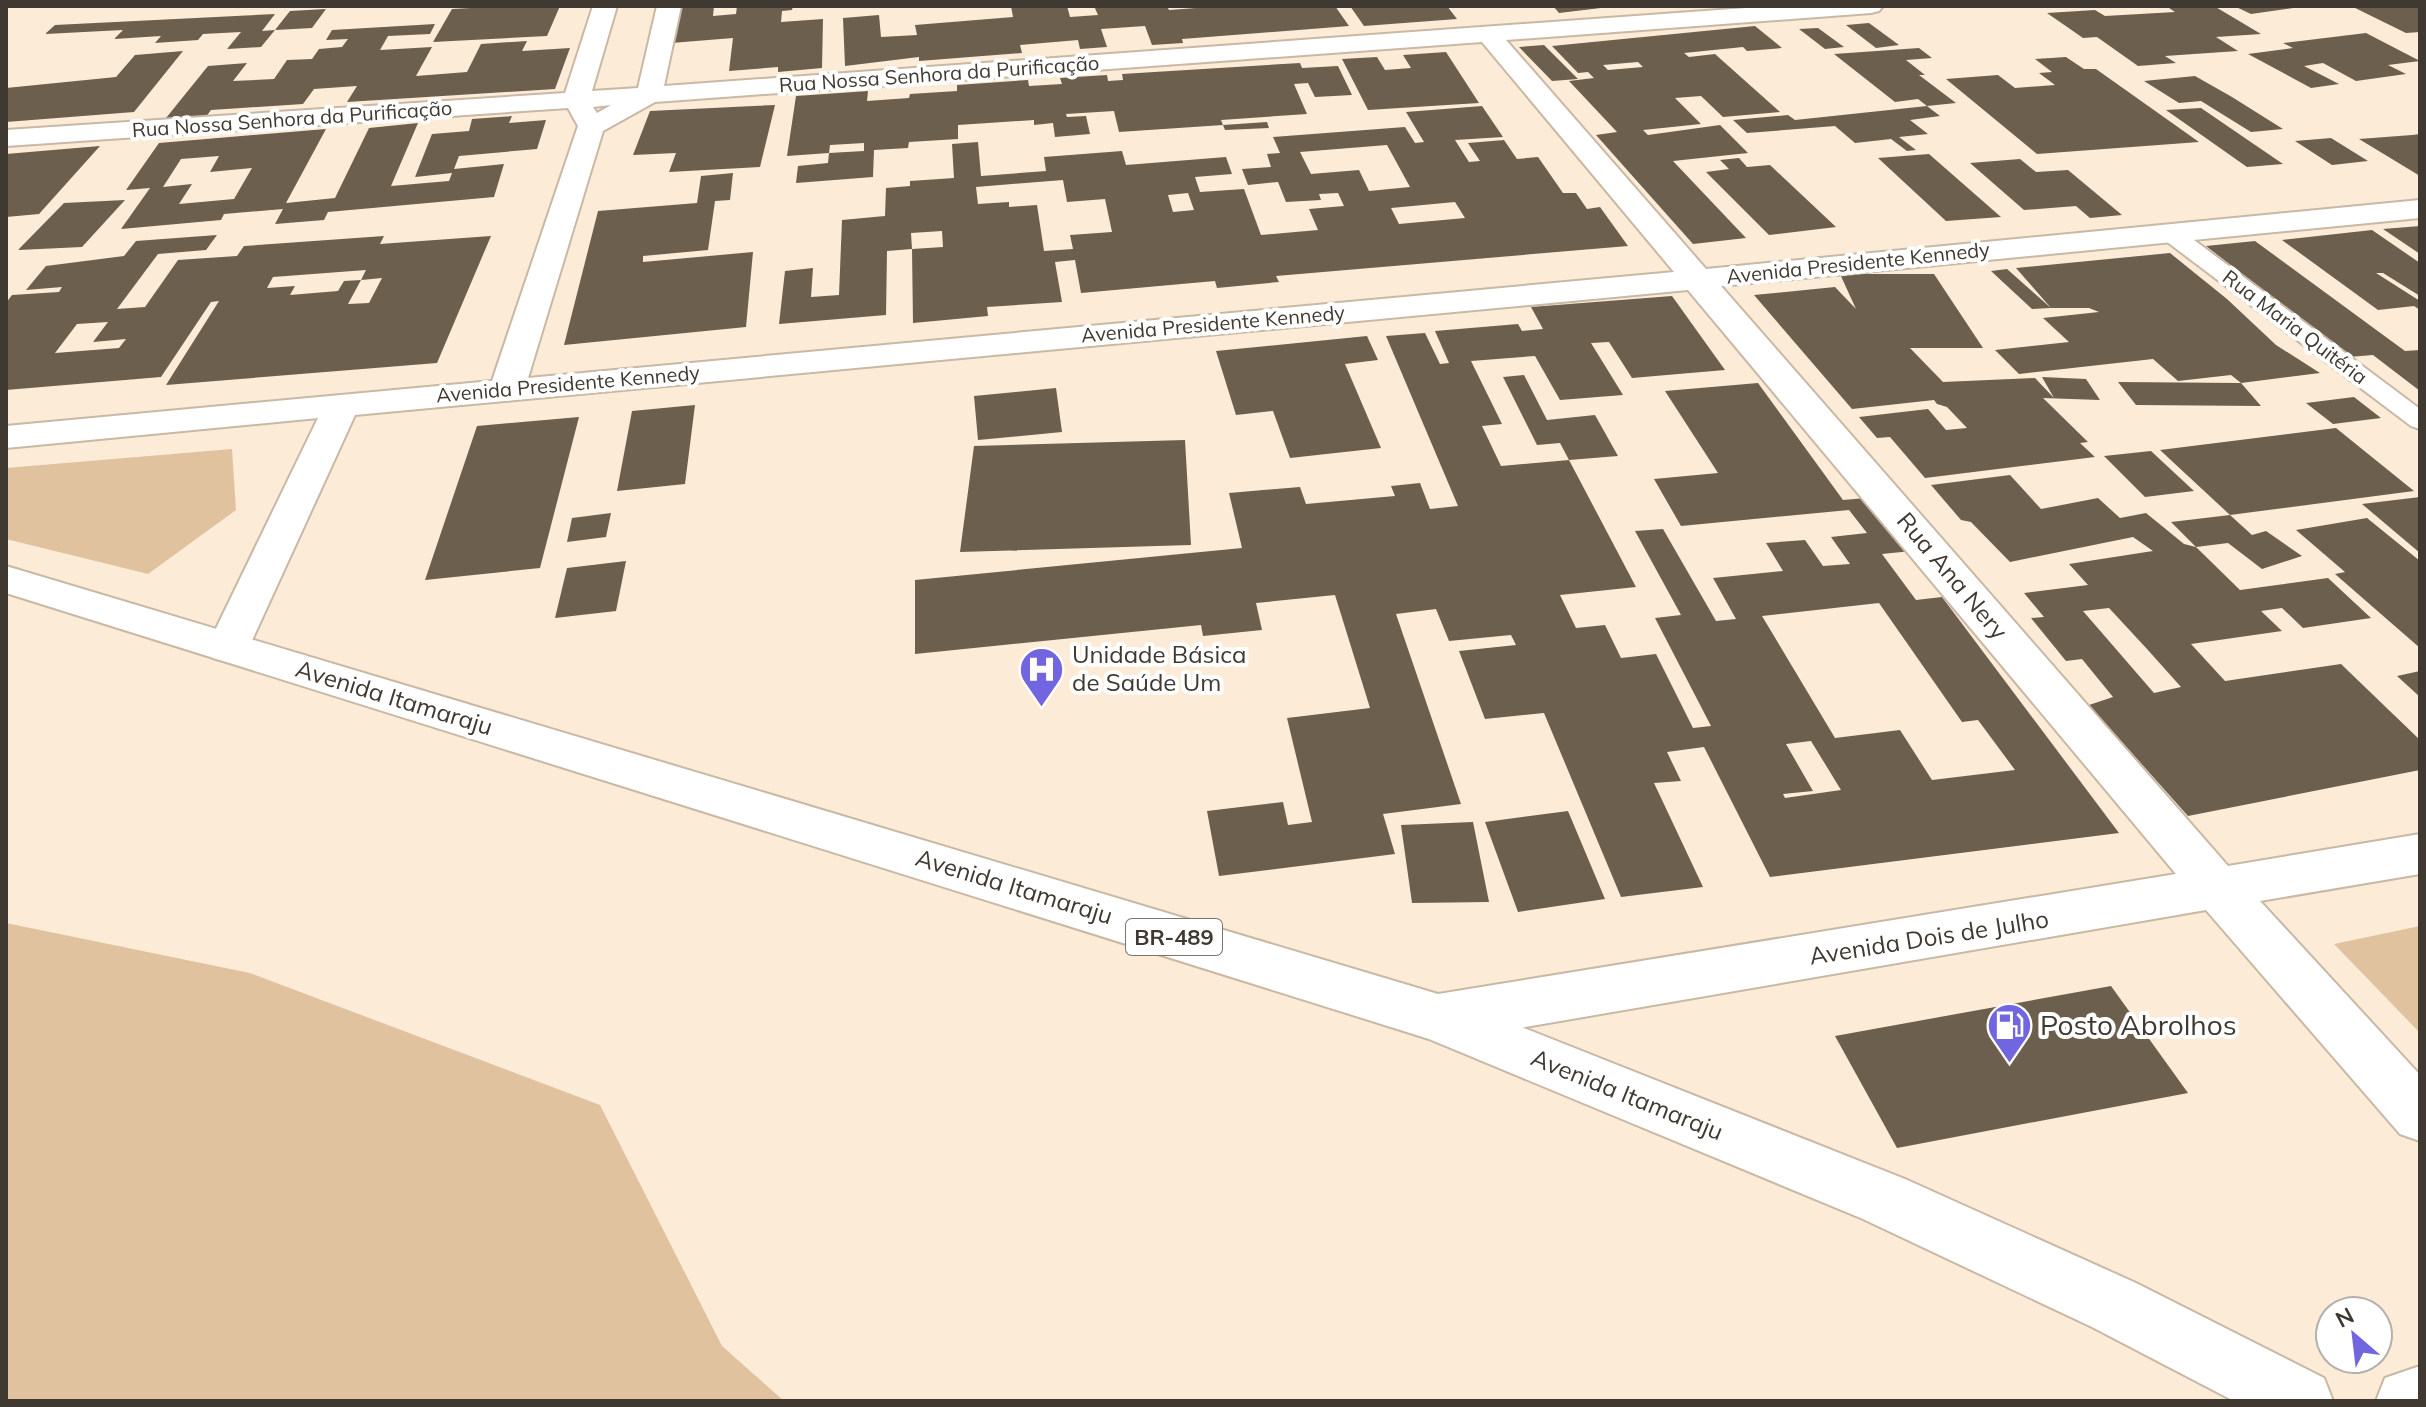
<svg xmlns="http://www.w3.org/2000/svg" width="2426" height="1407" font-family="Mulish,sans-serif">
<style>
.green{fill:#e0c39e}
.building{fill:#6c5f4d;fill-rule:evenodd}
.lines{fill:none;stroke-linecap:round;stroke-linejoin:round}
.service-casing{stroke:#c8b8a5;stroke-width:4}
.minor-casing{stroke:#c8b8a5;stroke-width:4}
.primary-casing{stroke:#c8b8a5;stroke-width:4}
.service{fill:#fff;fill-rule:evenodd}
.minor{fill:#fff;fill-rule:evenodd}
.primary{fill:#fff;fill-rule:evenodd}
.labels{text-anchor:middle;stroke-width:8;stroke-linejoin:round;paint-order:stroke}
.far-street-label{font-size:20px;fill:#3f3931;stroke:#fff}
.shield{fill:#fff;stroke:#79746f;stroke-width:2}
.shield-label{font-size:22px;font-weight:bold;fill:#3f3931}
.street-label{font-size:24px;fill:#3f3931;stroke:#fff}
.poi-label{font-size:24px;fill:#3f3931;stroke:#fff;text-anchor:start}
.near-poi-label{font-size:28px;fill:#3f3931;stroke:#fff;text-anchor:start}
</style>
<rect width="100%" height="100%" fill="#fcecd7"/>
<!-- green -->
<path class="green" d="M232 449 236 510 148 574 6 539V468Z
M6 923 250 973 600 1105 722 1346 784 1401H6Z
M2420 926V1033L2334 944Z"/>
<!-- building -->
<path class="building" d="M508 6H560L547 36 433 42 452 9Z
M667 6H714L713 16 736 14 737 6H793L792 10 782 11 781 22 823 19 822 68 778 72V67L729 71 733 38 659 44Z
M1011 6H1067L1070 17 1098 15 1094 6H1167L1169 10 1223 6H1335L1349 26 1182 39 1183 43 1152 45 1145 26 1101 29 1107 47 1080 49 1078 40 1020 45 1022 53 919 61V57L845 66 843 18 879 15 881 37 917 35 915 25 1013 17Z
M1350 6H1447L1457 19 1364 26Z
M1553 6H1601V8L1559 13Z
M2166 6H2214L2261 34 2216 37 2238 51 2165 56 2176 63 2138 66 2097 37 2083 38 2047 13 2095 10 2105 16 2175 12Z
M2234 6H2288L2293 8 2251 14Z
M2351 6H2420V32L2406 33Z
M326 9 312 28 275 30 290 11Z
M275 14 262 31 275 30 261 47 227 49 241 32 203 34 198 40 155 43 161 36 114 39 123 30 45 34 55 25Z
M1869 23 1899 45 1876 48 1846 25Z
M435 24 430 34 388 36 380 50 432 47 416 76 467 72 481 44 527 41 522 51 570 48 555 89 347 102 357 86 314 89 303 104 211 110 203 121 162 123 208 66 247 63 233 81 274 79 287 60 312 59 319 49 342 47 348 39 326 40 332 30Z
M1755 26 1782 48 1747 51 1743 47 1684 53 1689 57 1715 54 1780 112 1723 117 1701 96 1675 98 1701 124 1643 130 1648 135 1720 125 1748 153 1673 161 1746 238 1693 244 1596 135 1617 132 1569 81 1594 78 1588 72 1578 73 1552 46ZM1638 62 1643 67 1608 70 1603 65Z
M1818 28 1844 47 1825 49 1799 29Z
M2366 33 2420 61 2388 65 2406 74 2356 81 2323 63 2304 66 2339 84 2311 88 2248 54 2293 48 2283 43Z
M1544 45 1578 79 1552 81 1519 47Z
M1919 48 1932 58 1906 60 1925 75H1919L1956 103 1927 106 1940 116 1910 120 1928 134 1899 137 1916 150 1907 151 1891 139 1855 143 1835 126 1747 133 1733 120 1788 115 1795 120 1927 106 1918 99 1895 102 1834 54Z
M183 51 134 112 6 122V88L116 77 135 55Z
M1446 52 1479 103 1368 110 1342 59 1377 57 1385 70 1411 68 1403 55Z
M2066 57 2084 69H2096L2199 142 2037 154 1946 79 1998 75 2015 88 2055 85 2039 73 2052 72 2035 59Z
M1300 63 1302 68 1338 66 1352 95 1315 97 1308 83 1294 84 1307 114 1221 120 1223 125 1119 132 1114 111 1066 114 1067 117 1086 116 1090 134 1055 137 1053 123 1034 125V120L958 125V139L909 142 908 148 874 150 873 177 796 183 798 166 828 163 829 153 864 151V143L830 145 829 153 787 156 796 96 868 91 867 101 909 98 910 94 957 91V85L1028 80 1029 86 1062 84 1060 78 1107 75 1108 81 1123 80 1122 74Z
M2195 76 2232 97 2283 129 2251 132 2201 101 2179 103 2144 81Z
M775 105 760 167 669 172 676 153 633 155 650 111Z
M1482 106 1503 137 1455 140 1469 162 1480 161 1468 143 1504 140 1517 159 1538 157 1563 193H1576L1587 209 1600 207 1628 246 1276 276 1279 282 1217 288 1215 281 1081 293 1075 260 1055 262 1062 302 987 307 988 316 913 323 912 249 887 251 886 315 779 324 785 271 813 268 811 297 839 295 842 220 885 216 886 188 910 186V181L954 178 952 144 978 142 981 176 1046 171 1044 157 1122 151 1126 165 1226 157 1232 174 1195 177 1200 192 1244 189 1261 235 1318 230 1309 209 1344 206 1338 193 1319 194 1321 200 1286 202 1278 182 1248 185 1242 169 1271 167 1267 154 1280 153 1273 137 1405 127 1415 143 1424 142 1406 112ZM1387 145 1410 187 1369 191 1359 170 1311 174 1300 152ZM1063 180 1067 202 1105 199 1112 232 1070 235 1073 249 1044 251 1037 205 1009 207V202L978 204 976 187ZM1188 193 1194 210 1173 212 1168 195ZM1455 202 1465 218 1399 224 1391 208ZM942 231 943 247 912 249 911 233Z
M2201 108 2283 164 2247 167 2166 110Z
M512 116 509 123 546 120 537 149 459 156 454 169 504 164 494 197 328 212 324 220 275 224 283 209 224 214 221 220 121 229 150 188 126 190 159 143 326 129 286 203 335 198 369 128 418 123 391 186 449 181 452 173 415 177 432 134 469 131 472 119ZM219 156 210 172 252 168 234 199 179 204 192 184 163 187 181 159Z
M1267 122 1269 128 1225 130 1223 125Z
M2420 134V176L2359 139 2412 135Z
M2331 138 2368 161 2332 165 2295 141Z
M100 146 39 214 6 217V154Z
M1929 154 2001 217 1946 221 1878 158Z
M1739 158 1747 167 1770 165 1836 227 1769 235 1706 172 1729 169 1720 160Z
M2020 159 2036 172 2068 170 2122 215 2090 218 2076 206 2024 210 1970 163Z
M733 173 730 200 715 201 708 250 643 256V262L753 252 746 327 564 345 598 211 697 203 701 176Z
M125 200 82 247 18 250 64 203Z
M2420 226V254L2383 229Z
M2372 230 2420 263V296L2383 273H2376L2420 301V310L2414 306 2378 310 2282 240Z
M217 235 206 250 158 254 117 309 145 307 178 260 237 256 244 246 384 236 380 244 491 236 437 363 166 385 219 301 211 302 161 377 6 390V303L12 295 59 292 62 287 26 290 46 266 124 256 136 241ZM366 270 361 280 382 278 369 303 348 304 361 280 344 281 338 291 290 295 295 286 267 288 273 277ZM108 322 93 342 126 339 119 348 55 353 77 324Z
M2255 241 2405 351 2420 350V391L2373 355 2349 357 2206 246Z
M2170 253 2227 299 2276 345 2320 373 2241 383 2231 375 2178 381 2153 359 2019 374 1995 350 2069 342 2043 318 2099 312 2089 308H2051L2016 268Z
M2007 269 2051 308 2032 309 1991 271Z
M1840 274H1934L1983 348H1910L1943 382 2035 378 2054 398 2042 377 2086 379 2100 400 2043 398 2088 442 2080 443 2095 457 1925 478 1890 437 1877 438 1859 417 1928 409 1946 430 1967 428 1947 407 1937 404 1934 400 1852 409 1754 295 1835 287 1856 309Z
M1672 296 1725 370 1632 378 1609 342 1591 343 1623 395 1560 400 1535 356 1471 361 1502 424 1482 426 1501 466 1569 460 1636 587 1560 595 1576 628 1605 625 1621 658 1656 654 1693 728 1711 726 1655 618 1681 615 1635 531 1663 529 1716 621 1736 619 1713 578 1783 571 1766 543 1805 540 1823 566 1850 564 1831 537 1867 533 1849 510 1681 526 1654 479 1718 473 1665 391 1758 383 1843 500 1901 495 1941 548 1882 554 1916 600 1942 597 2119 833 1770 877 1704 747 1667 752 1681 781 1654 783 1703 887 1621 897 1544 713 1485 719 1459 651 1516 645 1511 635 1449 641 1436 609 1396 614 1461 804 1383 814 1395 854 1219 876 1207 811 1283 802 1288 825 1312 822 1287 718 1370 708 1335 595 1256 603 1262 630 1203 636 1201 625 915 654V580L1242 548 1229 493 1300 487 1306 504 1395 496 1391 486 1420 483 1430 509 1458 506 1386 336 1425 333 1440 364 1449 363 1435 331 1518 324 1522 331 1543 329 1531 307ZM1879 603 1962 722 1978 720 2015 770 1932 780 1900 730 1835 738 1762 616ZM1811 741 1841 790 1785 798 1783 794 1813 791 1786 744Z
M1367 336 1378 360 1345 364 1381 448 1290 458 1273 411 1236 415 1216 351Z
M1524 375 1547 420 1595 415 1618 456 1569 460 1560 443 1537 445 1503 377Z
M2118 382 2241 383 2261 406 2136 405Z
M1056 388 1062 432 978 440 974 396Z
M2354 397 2381 418 2333 424 2306 403Z
M695 405 685 484 617 491 632 411Z
M579 417 540 568 425 580 477 426Z
M2336 428 2414 491 2230 515 2160 450Z
M1185 440 1191 545 960 552 974 446Z
M2151 451 2194 491 2145 497 2104 456Z
M2010 475 2041 509 2098 498 2120 518 2146 513 2184 544 2196 547 2240 590 2328 578 2371 618 2303 628 2282 608 2261 611 2282 631 2191 644 2225 681 2341 664 2420 740V770L2188 816 2089 705 2113 697 2082 659 2066 661 2031 618 2044 617 2024 593 2088 585 2069 564 2153 551 2133 537 2010 562 1971 522 1961 520 1931 485ZM2109 608 2147 649 2181 687 2154 693 2083 611Z
M2420 497V553L2362 504Z
M611 513 606 537 567 542 572 518Z
M2230 515 2252 535 2266 531 2302 556 2262 569 2228 543 2196 547 2171 522Z
M2367 518 2420 561V648L2335 574 2345 572 2296 530Z
M626 561 616 611 555 618 567 568Z
M2420 671V697L2397 676Z
M1568 811 1605 899 1518 912 1485 822Z
M1473 822 1489 902 1412 903 1401 825Z
M2111 986 2188 1093 1897 1148 1835 1036Z"/>
<g class="lines">
<defs>
<path id="service" d="M2170 226 2178 228 2420 409V429L2411 426 2162 238 2159 233 2162 228Z"/>
<path id="minor" d="M593 6H617L592 91 638 88 657 6H681L664 86 1774 6H1883L1879 11 1871 13 1506 40 1706 269 2420 200V218L1721 286 2228 866 2420 834V874L2260 901 2420 1075V1141L2400 1134 2206 910 1438 1042 1419 1035 1411 1018 1419 1001 1438 994 2176 874 1688 290 355 415 249 647 243 658 228 662 213 658 207 647 318 418 6 448V426L492 381 578 126 568 108 6 146V130L565 93ZM1482 42 1674 272 528 378 603 131 655 102ZM611 105 597 113 593 107Z
M2420 1366V1401H2376L2385 1378Z"/>
<path id="primary" d="M6 566 1438 994 1905 1179 2136 1283 2324 1378 2333 1401H2234L2092 1327 1863 1219 1429 1039 6 593Z"/>
</defs>
<!-- service casing -->
<use href="#service" class="service-casing"/>
<!-- minor casing -->
<use href="#minor" class="minor-casing"/>
<!-- primary casing -->
<use href="#primary" class="primary-casing"/>
<!-- service -->
<use href="#service" class="service"/>
<!-- minor -->
<use href="#minor" class="minor"/>
<!-- primary -->
<use href="#primary" class="primary"/>
</g>
<!-- icons -->
<defs>
<symbol id="hospital-pin" viewBox="-11 -11 22 30"><path d="M0 17L-7.5 6A9.5 9.5 0 1 1 7.5 6Z" fill="#7165e0" stroke="#fff"/><path d="M-5-5h3v3.5h4V-5h3V5h-3V1.5h-4V5h-3Z" fill="#fff"/></symbol>
<symbol id="fuel-pin" viewBox="-11 -11 22 30"><path d="M0 17L-7.5 6A9.5 9.5 0 1 1 7.5 6Z" fill="#7165e0" stroke="#fff"/><path d="M-5.5-6h7V0h2V4h1.3V-2.5L3-4.5l.8-.8L6-3V5H2.5V1h-1V6h-7ZM-4.2-4.7v3.2H.2V-4.7Z" fill="#fff"/></symbol>
</defs>
<g fill-rule="evenodd">
<use href="#hospital-pin" x="1016" y="644" width="51" height="69"/>
<use href="#fuel-pin" x="1984" y="1000" width="51" height="69"/>
</g>
<g class="labels">
<!-- far-street labels -->
<g class="far-street-label">
<text transform="translate(939 74) rotate(-4)" y="7">Rua Nossa Senhora da Purificação</text>
<text transform="translate(292 119) rotate(-4)" y="7">Rua Nossa Senhora da Purificação</text>
<text transform="translate(1858 263) rotate(-6)" y="7">Avenida Presidente Kennedy</text>
<text transform="translate(1213 324) rotate(-5)" y="7">Avenida Presidente Kennedy</text>
<text transform="translate(2295 327) rotate(37)" y="7">Rua Maria Quitéria</text>
<text transform="translate(568 384) rotate(-5)" y="7">Avenida Presidente Kennedy</text>
</g>
<!-- shield labels -->
<rect class="shield" x="1126" y="919" width="96" height="36" rx="6"/>
<g class="shield-label">
<text x="1174" y="945">BR-489</text>
</g>
<!-- street labels -->
<g class="street-label">
<text transform="translate(1952 576) rotate(50)" y="8">Rua Ana Nery</text>
<text transform="translate(394 698) rotate(17)" y="8">Avenida Itamaraju</text>
<text transform="translate(1014 887) rotate(17)" y="8">Avenida Itamaraju</text>
<text transform="translate(1929 938) rotate(-9)" y="8">Avenida Dois de Julho</text>
<text transform="translate(1627 1095) rotate(22)" y="8">Avenida Itamaraju</text>
</g>
<!-- poi labels -->
<g class="poi-label">
<text x="1072" y="663">Unidade Básica<tspan x="1072" dy="28">de Saúde Um</tspan></text>
</g>
<!-- near-poi labels -->
<g class="near-poi-label">
<text x="2040" y="1035">Posto Abrolhos</text>
</g>
</g>
<!-- border -->
<rect width="2426" height="1407" fill="none" stroke="#3f3931" stroke-width="16"/>
<!-- north arrow -->
<g transform="translate(2354 1335) rotate(332)"><circle r="38" fill="#ffffff" stroke="#b2b0ad" stroke-width="2"/>
<path d="M0-6L14 30L0 20L-14 30Z" fill="#7165e0"/>
<text y="-12" font-size="22" font-weight="bold" text-anchor="middle" fill="#3f3931">N</text>
</g>
</svg>
